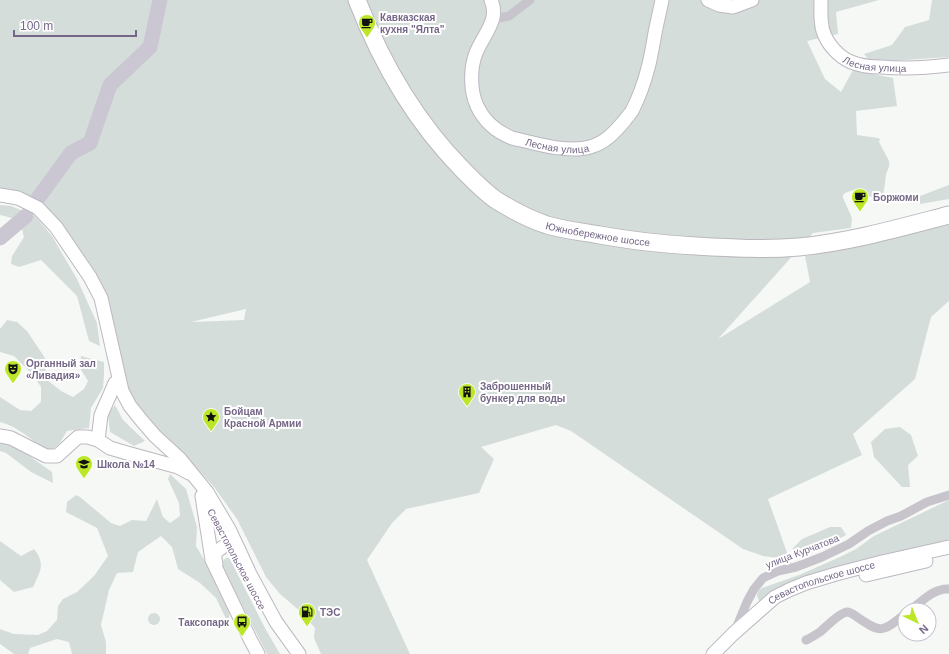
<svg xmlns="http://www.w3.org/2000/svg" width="949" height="654" font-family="Helvetica,sans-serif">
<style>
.green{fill:#d5ddda;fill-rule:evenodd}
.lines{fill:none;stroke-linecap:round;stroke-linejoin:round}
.river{stroke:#cac7d3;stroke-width:15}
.secondary-casing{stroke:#bcb8c2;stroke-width:15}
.highway-casing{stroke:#bab7be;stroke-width:19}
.street{stroke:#c7c4cb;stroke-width:9}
.secondary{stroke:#fff;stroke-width:13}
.highway{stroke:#fff;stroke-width:17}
.labels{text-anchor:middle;stroke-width:4;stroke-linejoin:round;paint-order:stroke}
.poi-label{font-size:10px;font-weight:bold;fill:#756787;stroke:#fff;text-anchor:start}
.street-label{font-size:10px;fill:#756787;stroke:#fff}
</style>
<rect width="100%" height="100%" fill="#f6f8f6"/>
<!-- green -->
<path class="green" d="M0 0H879L836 12 838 34 807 41 825 79 841 92 853 70 893 78 897 106 856 111 857 135 878 138 880 139 879 142 887 157C889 160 890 163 889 166 889 169 886 172 886 175 885 181 885 196 879 198 873 200 861 191 856 189L845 193 843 195V198L852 218 851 228 813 233 718 339 810 282 805 256 856 245 949 220V301L931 317 915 379 853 434 862 455 768 499 791 564 778 558 763 556 743 549 571 431 556 425 481 447 494 459 479 493 406 509 392 523 367 560 410 654H321L314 638 315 628 301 612 280 594 266 577 237 519 214 487 186 456 147 422 130 397 89 267 48 209 28 196 0 190ZM246 309 244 320 191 322Z
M932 0H949V57L890 61H870L864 54 892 45 905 27 929 20Z
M949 185V199L920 204V196Z
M0 205 11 206 35 216 52 236 77 279 97 323 100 346 89 341 77 296 41 260 19 267 11 264 12 256 24 237 21 225 12 218 0 215Z
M7 320 17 322 27 331 45 358 46 379 61 391 73 397 84 389 88 381 80 368 81 356 104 362V375L103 388 91 408 89 428 67 431 59 444 47 453C34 441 17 426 0 422V397L20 410 31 411 41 402V387L33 375 14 356 0 352V329Z
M115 405 123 420 145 441 134 446 110 432 108 414Z
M900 427 911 435 918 456 908 465 910 487H902L874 457 871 442 885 429Z
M0 441 18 448 52 472 53 483 31 472 6 453 0 451Z
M170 474 186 489 197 527 196 546 224 593 230 609 229 619 227 621 216 598 200 583 178 569 172 547 161 536 138 552 133 572 117 573 109 590 101 625 106 642V654H72L69 642 57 639 30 648 28 654H14L0 644V629L14 634 38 635 47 631 57 620 58 606 63 599 77 592 94 576 108 556 97 528 66 512 67 502 76 495 80 497 111 523 120 526 132 520 146 521 157 499 163 517 170 523 180 516 179 503 168 479Z
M949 500V542L760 603 757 596 758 591 762 588 799 575 840 557 856 549 874 536Z
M830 527H841L846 535 814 552 798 554 792 549 802 539Z
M0 541 21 556 34 549C46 564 40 572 33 587L14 592 0 580Z
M226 558H229L234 567 266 630 280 654H267L223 568C222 563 222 561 226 558Z
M148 619a6 6 0 1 1 12 0a6 6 0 1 1-12 0Z"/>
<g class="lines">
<!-- river -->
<path class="river" d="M36 201 71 153 90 143 110 85 150 47 160 0
M0 238 26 216"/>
<defs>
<g id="secondary">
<path id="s1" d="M491 0C500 20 483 35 476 53 470 68 470 91 477 106 484 121 497 132 512 138 519 140 526 141 533 143 549 147 573 152 590 147 605 143 615 132 625 120 627 117 630 114 632 111 638 99 645 80 648 68 651 57 653 44 655 33 657 22 660 11 662 0"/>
<path d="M708 0 719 5 733 7 752 0"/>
<path id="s2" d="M821 0C821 10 820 21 823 31 827 44 839 57 851 62 861 66 871 67 881 67 904 69 926 68 949 65"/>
<path d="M0 195 18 198 38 208 56 227 90 277 101 298 122 391 130 406 142 421 155 436 180 459 207 492 229 529 250 574 276 622 299 654"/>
<path d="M0 436 11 438 46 456H57L78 437H88L98 440 110 448 127 453 178 467 189 473"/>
<path d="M98 440 101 415 115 383 119 381"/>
<path d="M202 496 212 560 250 639 258 654"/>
<path d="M216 564 215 559V553C223 546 230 540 239 550"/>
<path d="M866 575 926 561"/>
<path id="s3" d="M713 654 733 634 775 597 789 590 806 583 836 574 882 562 949 547"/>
</g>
<g id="highway">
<path id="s4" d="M357 0C381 62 415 121 462 169 473 180 483 191 496 200 512 210 529 219 547 225 564 230 582 232 600 235 632 241 663 244 696 246 730 248 764 250 799 247 850 242 899 228 949 215"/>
</g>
</defs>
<!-- secondary casing -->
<use href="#secondary" class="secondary-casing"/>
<!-- highway casing -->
<use href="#highway" class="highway-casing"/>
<!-- street -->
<path class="street" d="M493 19 509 16 530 0
M911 610C922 601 934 588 949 589
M735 631 747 602 754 589 763 578 778 571 796 567 822 557 849 544 868 531 887 521 901 516 927 502 949 495
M806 640C811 638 815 635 820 632 826 627 839 613 847 612 851 612 854 615 857 617 882 634 882 632 905 614"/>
<!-- secondary -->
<use href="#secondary" class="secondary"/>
<!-- highway -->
<use href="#highway" class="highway"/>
</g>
<!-- icons -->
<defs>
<symbol id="cafe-pin" viewBox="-11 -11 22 30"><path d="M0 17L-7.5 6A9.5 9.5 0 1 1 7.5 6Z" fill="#bce628" stroke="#fff"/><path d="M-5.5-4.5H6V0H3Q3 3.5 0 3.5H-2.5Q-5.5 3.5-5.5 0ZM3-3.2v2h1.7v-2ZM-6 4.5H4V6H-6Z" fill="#111"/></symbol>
<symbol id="theatre-pin" viewBox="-11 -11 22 30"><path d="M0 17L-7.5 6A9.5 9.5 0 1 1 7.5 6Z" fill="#bce628" stroke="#fff"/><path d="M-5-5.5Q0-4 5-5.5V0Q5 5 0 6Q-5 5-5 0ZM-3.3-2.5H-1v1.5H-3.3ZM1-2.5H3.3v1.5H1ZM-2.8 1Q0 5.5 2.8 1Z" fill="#111"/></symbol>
<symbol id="building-pin" viewBox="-11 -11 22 30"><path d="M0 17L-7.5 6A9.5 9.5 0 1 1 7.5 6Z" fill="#bce628" stroke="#fff"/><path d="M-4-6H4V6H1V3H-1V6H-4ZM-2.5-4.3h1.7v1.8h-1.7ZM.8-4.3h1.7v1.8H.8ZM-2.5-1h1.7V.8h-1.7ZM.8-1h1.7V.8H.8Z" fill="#111"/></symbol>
<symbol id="sight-pin" viewBox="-11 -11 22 30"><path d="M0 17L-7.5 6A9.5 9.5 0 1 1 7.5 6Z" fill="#bce628" stroke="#fff"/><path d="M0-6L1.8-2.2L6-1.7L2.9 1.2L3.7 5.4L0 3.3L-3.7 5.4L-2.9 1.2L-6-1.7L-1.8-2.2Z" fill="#111"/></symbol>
<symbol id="school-pin" viewBox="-11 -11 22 30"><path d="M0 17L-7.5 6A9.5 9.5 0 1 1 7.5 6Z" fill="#bce628" stroke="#fff"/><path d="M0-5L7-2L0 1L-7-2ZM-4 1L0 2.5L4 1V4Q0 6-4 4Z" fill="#111"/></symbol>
<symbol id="fuel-pin" viewBox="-11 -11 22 30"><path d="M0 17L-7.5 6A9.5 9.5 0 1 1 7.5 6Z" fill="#bce628" stroke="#fff"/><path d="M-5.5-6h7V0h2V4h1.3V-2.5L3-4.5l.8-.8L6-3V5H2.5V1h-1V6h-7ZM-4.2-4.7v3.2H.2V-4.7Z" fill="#111"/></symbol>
<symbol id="bus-pin" viewBox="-11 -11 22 30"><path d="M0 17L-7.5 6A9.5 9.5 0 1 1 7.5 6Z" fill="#bce628" stroke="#fff"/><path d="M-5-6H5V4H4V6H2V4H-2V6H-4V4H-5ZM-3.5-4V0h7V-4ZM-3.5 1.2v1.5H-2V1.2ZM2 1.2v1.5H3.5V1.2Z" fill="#111"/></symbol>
</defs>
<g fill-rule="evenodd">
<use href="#cafe-pin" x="357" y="13" width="20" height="27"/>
<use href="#cafe-pin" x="850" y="187" width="20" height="27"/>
<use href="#theatre-pin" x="3" y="359" width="20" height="27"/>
<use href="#building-pin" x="457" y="382" width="20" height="27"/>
<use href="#sight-pin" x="201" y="407" width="20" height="27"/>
<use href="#school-pin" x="74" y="454" width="20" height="27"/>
<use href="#fuel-pin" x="297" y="602" width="20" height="27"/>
<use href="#bus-pin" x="232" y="612" width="20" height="27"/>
</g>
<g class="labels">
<!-- poi labels -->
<g class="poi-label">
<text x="380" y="21">Кавказская<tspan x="380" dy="12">кухня "Ялта"</tspan></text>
<text x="873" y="201">Боржоми</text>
<text x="26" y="367">Органный зал<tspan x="26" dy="12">«Ливадия»</tspan></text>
<text x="480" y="390">Заброшенный<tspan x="480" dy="12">бункер для воды</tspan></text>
<text x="224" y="415">Бойцам<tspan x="224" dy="12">Красной Армии</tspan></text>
<text x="97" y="468">Школа №14</text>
<text x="320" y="616">ТЭС</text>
<text x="229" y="626" text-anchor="end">Таксопарк</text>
</g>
<!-- street labels -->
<g class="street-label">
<text dy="4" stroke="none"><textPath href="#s2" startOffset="98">Лесная улица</textPath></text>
<text dy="4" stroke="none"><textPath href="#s1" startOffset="206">Лесная улица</textPath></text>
<text dy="4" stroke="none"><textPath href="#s4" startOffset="355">Южнобережное шоссе</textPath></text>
<text transform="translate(802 551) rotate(-21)" y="4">улица Курчатова</text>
<text transform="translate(237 559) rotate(62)" y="4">Севастопольское шоссе</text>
<text dy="4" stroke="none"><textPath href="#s3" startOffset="133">Севастопольское шоссе</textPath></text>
</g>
</g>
<!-- north arrow -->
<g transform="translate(917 622) rotate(137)"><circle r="19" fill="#ffffff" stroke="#c8c2cf"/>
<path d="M0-3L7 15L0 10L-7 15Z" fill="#bce628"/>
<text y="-6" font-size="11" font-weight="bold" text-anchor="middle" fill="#756787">N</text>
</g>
<!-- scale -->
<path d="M14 30v6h122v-6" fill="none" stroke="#756787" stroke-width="2"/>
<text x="20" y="30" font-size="12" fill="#756787" stroke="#ffffff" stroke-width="3" paint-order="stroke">100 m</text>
</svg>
